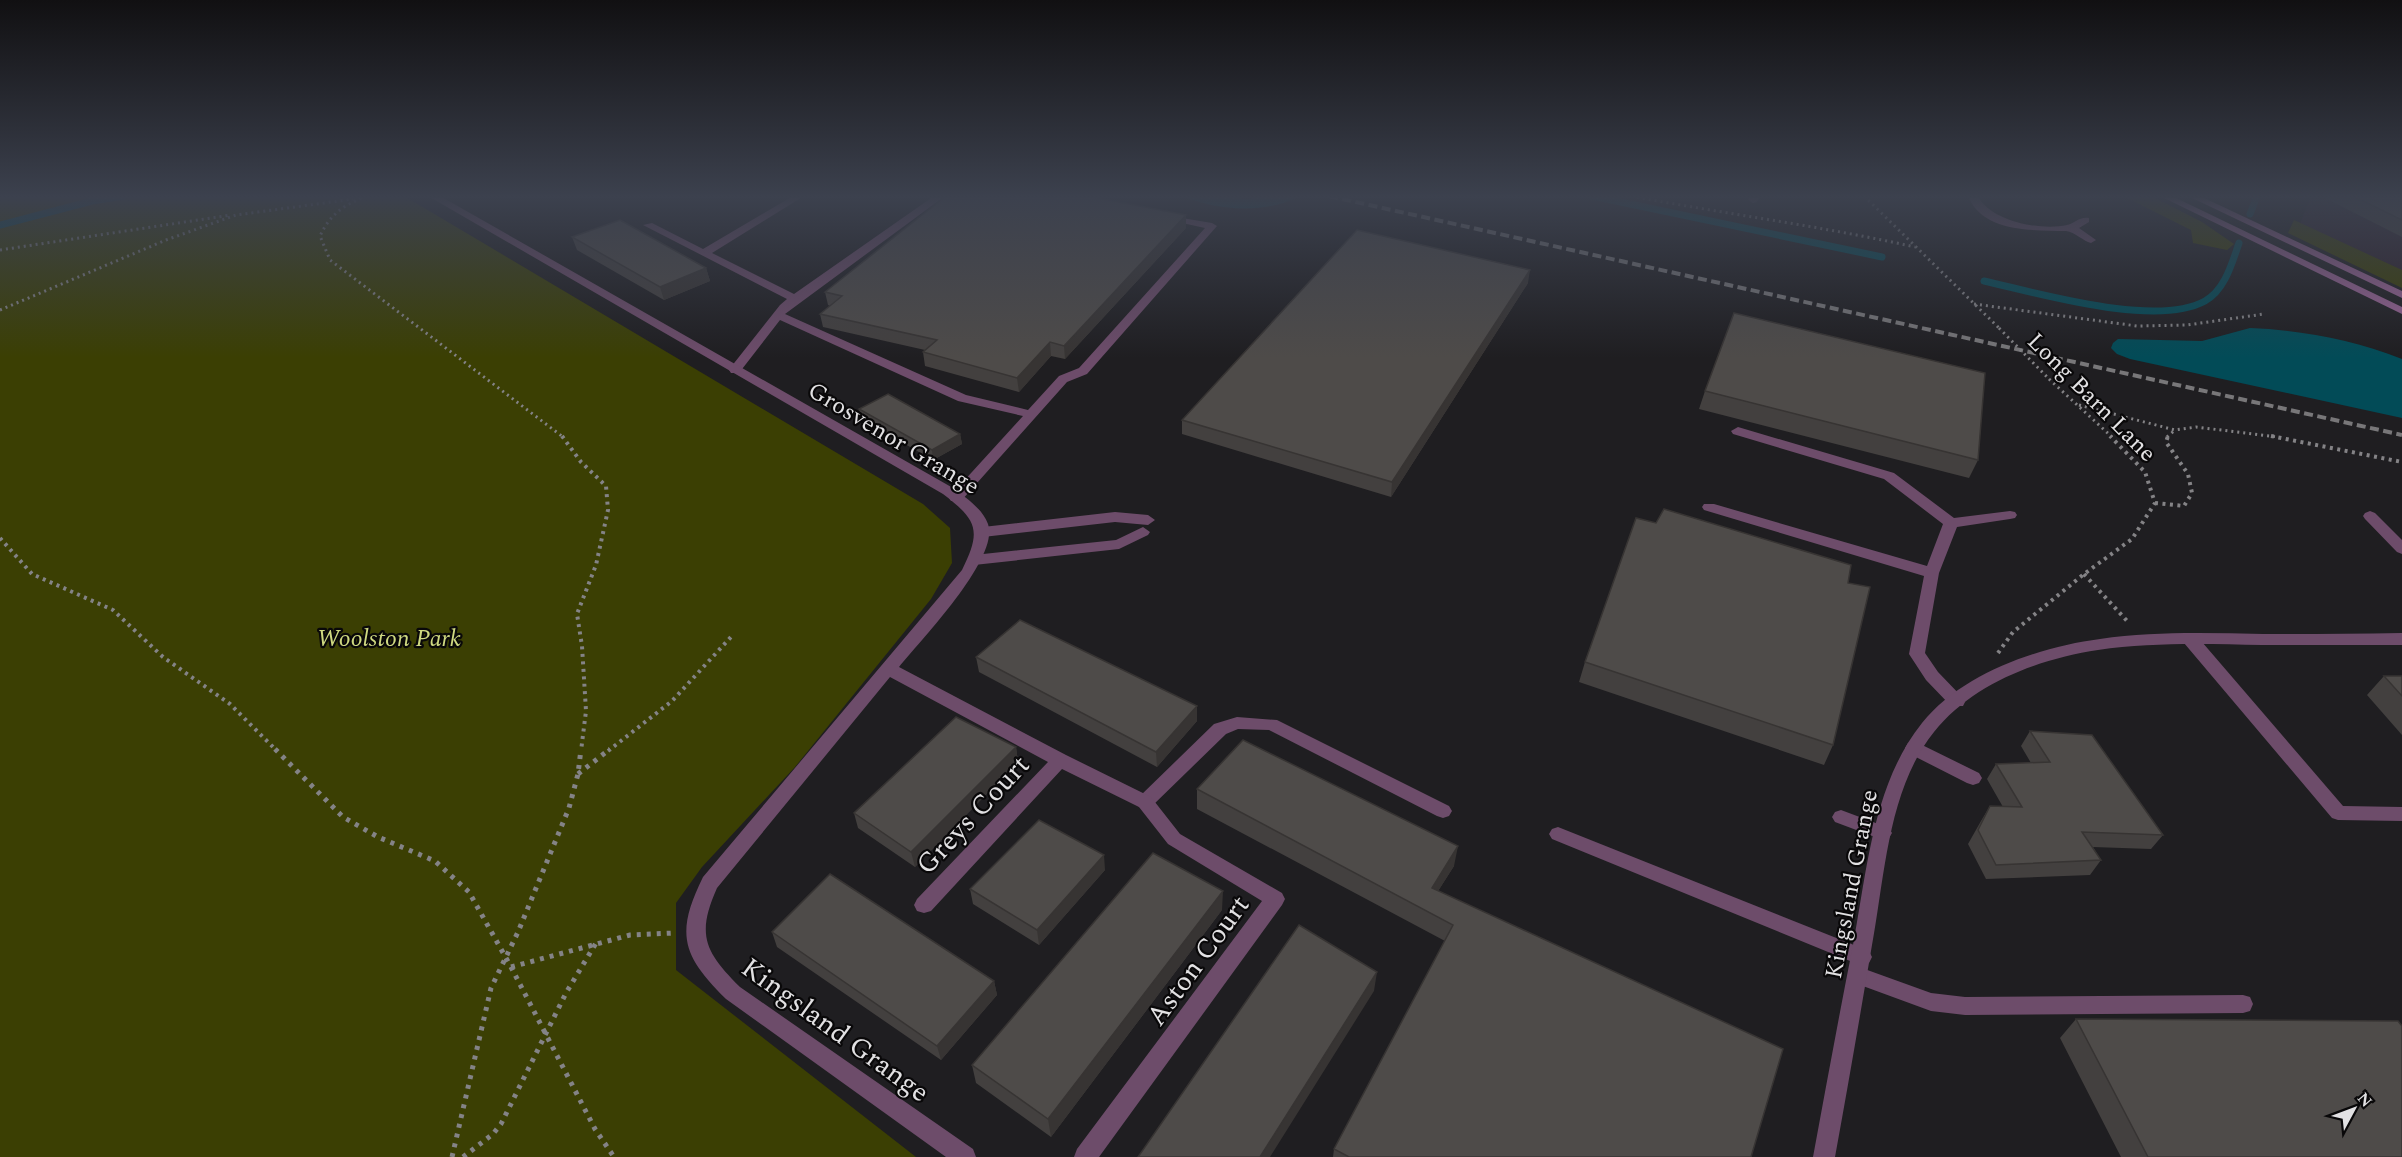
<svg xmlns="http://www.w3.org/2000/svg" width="2402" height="1157" font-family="Spectral,serif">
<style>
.commercial{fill:#2e212d}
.green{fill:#3b3f03}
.water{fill:#024b57}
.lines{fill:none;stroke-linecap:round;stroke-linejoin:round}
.stream{stroke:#024b57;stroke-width:7}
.path-far2{stroke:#848386;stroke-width:3;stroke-dasharray:2 4;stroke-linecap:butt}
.path-far1{stroke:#848386;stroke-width:4;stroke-dasharray:3 4.5;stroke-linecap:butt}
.path{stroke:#848386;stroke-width:5;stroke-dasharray:4 6;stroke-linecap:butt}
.service{fill:#6d4c6a;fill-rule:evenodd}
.minor{fill:#6d4c6a;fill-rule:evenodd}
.secondary{fill:#9a6495;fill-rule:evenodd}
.rail{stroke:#787779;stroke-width:4;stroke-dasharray:9 4.5;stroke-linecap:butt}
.path-bridge{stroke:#848386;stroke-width:3;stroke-dasharray:2 4;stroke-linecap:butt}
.wall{fill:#43403f}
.shaded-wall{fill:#373433}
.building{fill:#4e4b49;stroke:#373433;stroke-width:1.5}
.labels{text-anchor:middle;stroke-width:4.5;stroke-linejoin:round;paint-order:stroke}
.street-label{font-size:24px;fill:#e2e1e3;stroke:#090809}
.park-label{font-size:24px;font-style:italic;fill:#cfd981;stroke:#090809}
.near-street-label{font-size:28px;fill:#e2e1e3;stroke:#090809}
</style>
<rect width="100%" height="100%" fill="#1f1e21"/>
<!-- commercial -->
<path class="commercial" d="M2311 196H2402V273L2300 224Z"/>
<!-- green -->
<path class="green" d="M0 196H404L923 504 950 528 952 563 931 599 795 767 702 867 676 903V970L916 1157H0Z
M2123 196H2151L2202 222 2234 244 2227 250 2193 243 2191 230Z
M2294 220 2402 270V288L2288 233Z"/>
<!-- water -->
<path class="water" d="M1182 196H1215L1247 199 1272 196H1301C1265 214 1218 211 1182 196Z
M2250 328C2302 330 2354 340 2402 359V418L2130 359 2117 354 2111 348 2113 343 2118 339 2202 341Z"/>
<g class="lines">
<!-- stream -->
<path class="stream" d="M1592 196 1882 257
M2250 214 2257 196
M0 225 92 201 124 196
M1984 281C2038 293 2156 328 2205 301 2225 290 2232 263 2239 243"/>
<!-- path-far2 -->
<path class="path-far2" d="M367 196C345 204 330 214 320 236L330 260 563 437
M1631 196C1726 214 1821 226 1915 247
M1864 196 1999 328
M0 250 231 215
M1974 304 2137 326 2187 325 2264 314
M0 310 166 240 236 215 353 199
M2049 379 2112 437
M2079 405 2175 430 2196 427 2278 437
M2167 437 2175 430"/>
<!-- path-far1 -->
<path class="path-far1" d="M562 436 581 462 606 486 608 510 596 565 577 614 582 646 586 711 581 751
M2271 436 2402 462
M2155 503 2184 506 2192 493 2188 474 2166 442 2168 436
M0 538 32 574 113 610 163 657 230 704 277 751
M2084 574 2128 622
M1998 653 2013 632 2084 574 2132 539 2155 503 2145 472 2110 436
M608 751 672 701 731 637"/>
<!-- path -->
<path class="path" d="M275 749 343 817 378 837 435 861 469 892 511 967 595 1129 614 1157
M578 774 610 749
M511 967 630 935 674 933
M452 1157 491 988 518 932 569 808 578 774 581 749
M463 1157 493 1134 501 1124 566 993 596 943"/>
<!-- service -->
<path class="service" d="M793 196H804L712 253 794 294 934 196H945L785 314 966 395 1028 410 1059 376 1079 368 1205 228 1164 219V215L1212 223 1217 226 1087 374 1067 382 961 501H951L949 498 951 495 1023 416 958 401 780 320 739 373H731L729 370 731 367 780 305 787 299 643 225 652 223 703 249Z
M1738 427 1894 473 1954 518 2010 511 2015 512 2017 515 2015 518 2010 519 1957 527 1939 573 1925 653 1938 672 1963 698 1965 702 1963 706H1951L1926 680 1909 654 1924 576 1704 510 1702 507 1704 504H1714L1927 566 1943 524 1884 479 1733 434 1731 431Z
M2370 511 2375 513 2402 540V554L2397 552 2365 519 2363 516 2365 513Z
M1115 512 1148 515 1155 520 1148 525 1115 522 983 537 976 532 983 527Z
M1143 527 1150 532 1148 535 1119 549 974 565 967 560 974 555 1116 540Z
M2190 633 2196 635 2343 806 2402 807V821L2338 820 2332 818 2184 643 2182 639 2184 635Z
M1237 717 1277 720 1449 806 1452 811 1449 816 1443 818 1437 816 1269 730 1238 729 1226 734 1151 807 1145 809 1139 807 1136 802 1139 797 1214 724Z
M1914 741 1979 773 1982 778 1979 783 1973 785 1967 783 1908 753 1905 748 1908 743Z
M1841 810 1889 828 1892 833 1889 838 1883 840 1835 822 1832 817 1835 812Z
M1558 827 1869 951 1872 957 1869 963 1862 966 1855 963 1552 839 1549 834 1552 829Z
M1859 967 1931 993 1965 997 2243 995 2250 997 2253 1004 2250 1011 2243 1013 1965 1015 1931 1011 1852 982 1849 976 1852 970Z"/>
<!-- minor -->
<path class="minor" d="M428 196H440L953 488C966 498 982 508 988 524 1000 558 921 640 899 667L1066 755 1151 797 1180 834 1282 893 1285 899 1282 905 1099 1157H1074L1077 1149 1262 901 1168 844 1139 807 1062 769 931 911 924 913 917 911 914 905 917 899 1048 762 890 677 717 888C696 935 705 952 740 987L973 1149 976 1157H946L726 999C682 955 675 934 703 877L962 570C982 530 977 520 943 494Z
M1750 196H1760L1757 202 1753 203 1748 200Z
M1968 196H1978C1990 221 2040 231 2067 225 2075 223 2080 216 2089 218V222L2079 228 2096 240 2091 243C2083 241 2075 232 2066 231 2033 230 1983 233 1968 196Z
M2402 633V645C2355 645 2308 645 2262 645 2208 644 2152 642 2098 650 2039 659 1973 683 1934 732 1888 789 1885 875 1872 945 1860 1016 1848 1086 1835 1157H1813C1826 1086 1839 1016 1853 945 1867 871 1873 784 1922 723 1962 673 2039 647 2100 639 2154 631 2209 633 2263 634 2309 634 2356 634 2402 633Z"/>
<!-- secondary -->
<path class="secondary" d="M2160 196H2172L2402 307V314Z
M2188 196H2200L2402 291V298Z"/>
<!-- rail -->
<path class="rail" d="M1329 196 2402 435"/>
<!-- path-bridge -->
<path class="path-bridge" d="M1999 328 2049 379"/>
</g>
<!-- wall -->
<path class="wall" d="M2324 196H2402V237L2323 197Z
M1186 228 1065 359 1051 356 1019 392 925 366 923 352 925 350 823 327 820 314 830 306 828 305 825 292Z
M572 237 706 268 710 281 664 300 577 250Z
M1528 283 1391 497 1182 434V420Z
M1705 391 1978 460 1969 478 1699 409Z
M859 409 960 434 962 444 933 460 861 419Z
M1656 523 1848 583 1833 745 1824 765 1579 682 1585 662Z
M976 657 1197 721 1157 767 979 672Z
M2384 676H2402V735L2367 695Z
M2030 731 2163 835 2151 849 2093 847 2101 860 2090 875 1986 879 1968 844 1981 821 1990 806 2003 807 1987 779 1996 764 2031 763 2021 746Z
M1016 747 1018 762 915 867 858 828 854 813Z
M1197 789 1454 866 1438 891 1751 1157H1333L1334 1149 1445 941 1197 809Z
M1105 870 1039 945 973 904 970 889Z
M1222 910 1051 1137 976 1083 972 1065Z
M772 932 994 981 997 995 941 1060 777 947Z
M2076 1019 2402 1157H2121L2060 1038Z"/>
<!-- shaded-wall -->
<path class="shaded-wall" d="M1186 215V228L1065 359 1064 346Z
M706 268 710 281 664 300 660 287Z
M1530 270 1528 283 1391 497 1392 482Z
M1050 342 1051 356 1019 392 1017 378Z
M960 434 962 444 933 460 932 450Z
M1197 706V721L1157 767 1156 752Z
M1016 747 1018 762 915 867 911 852Z
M1458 846 1454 866 1428 907 1432 888Z
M1104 855 1105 870 1039 945 1037 930Z
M1223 891 1222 910 1051 1137 1048 1119Z
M1377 972 1374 991 1270 1157H1260Z
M994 981 997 995 941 1060 937 1046Z"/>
<!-- building -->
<path class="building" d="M946 196H1088L1186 215 1064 346 1050 342 1017 378 923 352 937 340 820 314 842 296 825 292Z
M2353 196H2402V220Z
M620 220 706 268 660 287 572 237Z
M1357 230 1530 270 1392 482 1182 420Z
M1734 313 1985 373 1978 460 1705 391Z
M888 394 960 434 932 450 859 409Z
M1664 509 1851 565 1848 583 1870 587 1833 745 1585 662 1636 518 1656 523Z
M1020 620 1197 706 1156 752 976 657Z
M2384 676H2402V696Z
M956 717 1016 747 911 852 854 813Z
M2030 731 2092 735 2163 835 2082 832 2101 860 1996 865 1978 830 1990 806 2022 807 1996 764 2050 762Z
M1243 740 1458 846 1432 888 1783 1049 1751 1157H1349L1334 1149 1453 925 1197 789Z
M1039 820 1104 855 1037 930 970 889Z
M1153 853 1223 891 1048 1119 972 1065Z
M830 874 994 981 937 1046 772 932Z
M1299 925 1377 972 1260 1157H1138Z
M2076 1019 2398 1021 2402 1026V1157H2148Z"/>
<!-- sky -->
<linearGradient id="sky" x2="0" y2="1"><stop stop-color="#111012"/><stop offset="0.55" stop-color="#3c414e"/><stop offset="1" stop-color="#3c414e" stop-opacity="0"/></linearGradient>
<rect width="2402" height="358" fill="url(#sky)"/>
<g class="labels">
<!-- street labels -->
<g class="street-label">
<text transform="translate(2092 397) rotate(45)" y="8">Long Barn Lane</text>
<text transform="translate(894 438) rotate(31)" y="8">Grosvenor Grange</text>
<text transform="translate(1851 884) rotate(-79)" y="8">Kingsland Grange</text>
</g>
<!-- park labels -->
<g class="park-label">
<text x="389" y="646">Woolston Park</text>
</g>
<!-- near-street labels -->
<g class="near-street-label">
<text transform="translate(972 814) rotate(-47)" y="10">Greys Court</text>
<text transform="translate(1197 960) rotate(-54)" y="10">Aston Court</text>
<text transform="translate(836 1029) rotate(36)" y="10">Kingsland Grange</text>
</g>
</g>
<!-- north arrow -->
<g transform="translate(2354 1109) rotate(49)" stroke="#090809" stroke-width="4.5" paint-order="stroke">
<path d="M0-4.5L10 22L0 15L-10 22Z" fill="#e2e1e3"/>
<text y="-9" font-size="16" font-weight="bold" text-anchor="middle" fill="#e2e1e3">N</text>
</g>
</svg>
